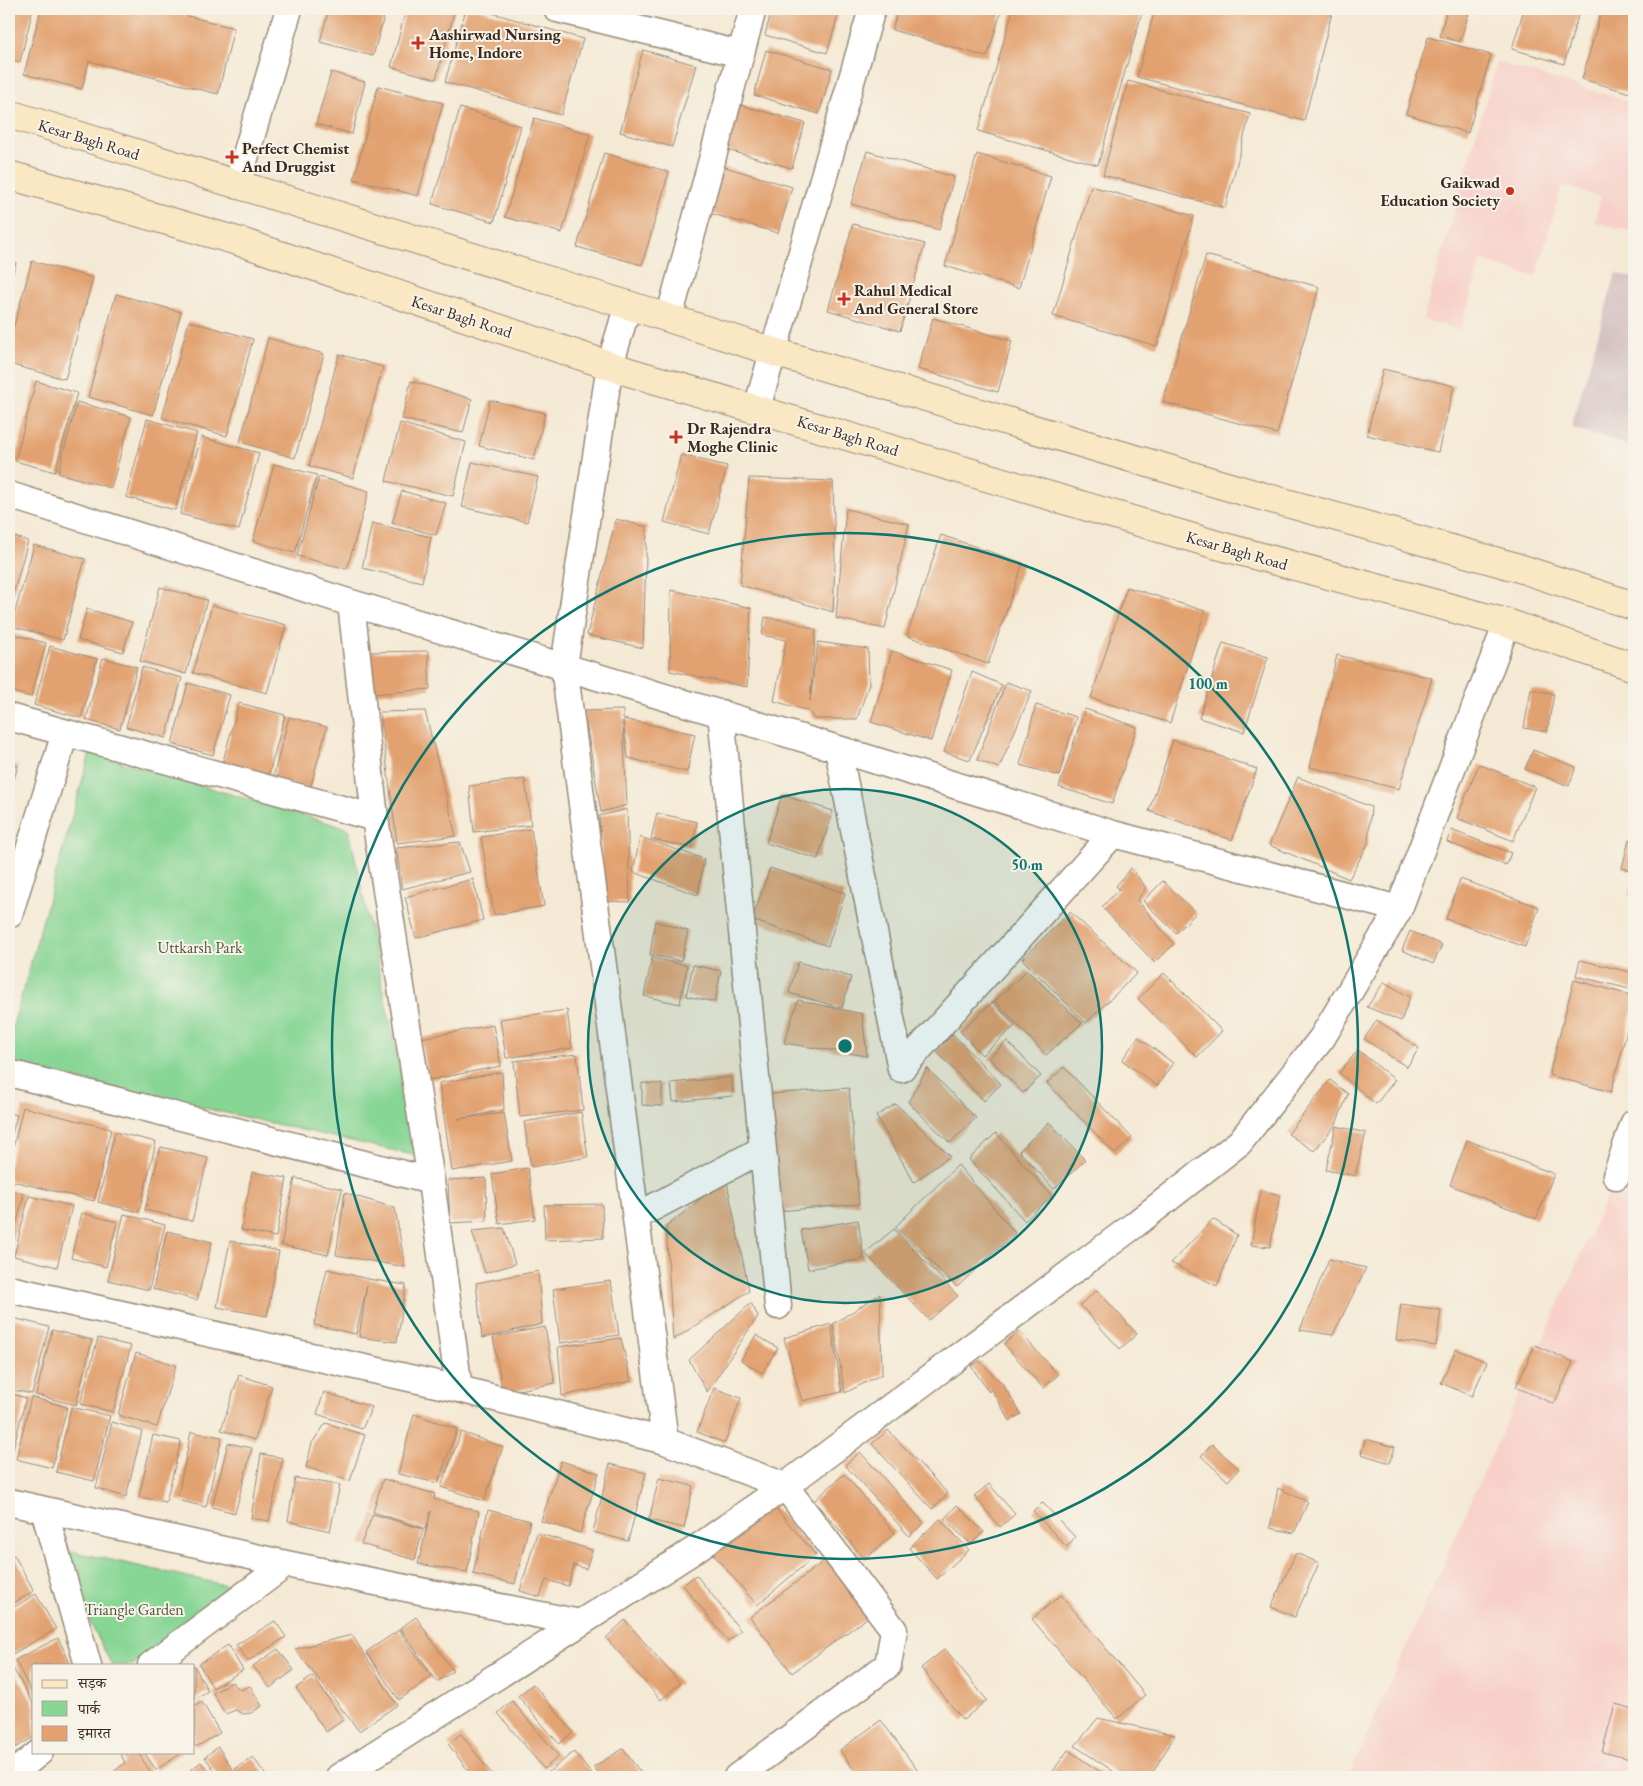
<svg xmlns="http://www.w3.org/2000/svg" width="1643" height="1786" font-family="'EB Garamond','Noto Serif Devanagari',serif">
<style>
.built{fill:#f7d1c9}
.industrial{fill:#d2bfc1}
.green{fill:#88d695;stroke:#62805a}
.building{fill:#e2a16f}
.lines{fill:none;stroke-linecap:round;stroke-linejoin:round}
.street-casing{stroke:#988a79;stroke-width:29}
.secondary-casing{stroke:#988a79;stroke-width:30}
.street{stroke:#fff;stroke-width:26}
.secondary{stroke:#fae7c3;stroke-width:28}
.ring{fill:none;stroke:#0f766e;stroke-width:2.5}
.poi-dot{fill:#c8321e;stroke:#f7f3e8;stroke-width:2}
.labels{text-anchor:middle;stroke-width:4;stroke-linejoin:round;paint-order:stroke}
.poi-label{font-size:16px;font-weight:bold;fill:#3b2a1e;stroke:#f7f3e8;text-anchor:start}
.street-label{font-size:16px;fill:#3b2a1e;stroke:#f7f3e8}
.park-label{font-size:16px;fill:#4e553c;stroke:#f7f3e8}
.centre{fill:#0f766e;stroke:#f7f3e8;stroke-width:2.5}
.ring-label{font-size:15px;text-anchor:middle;font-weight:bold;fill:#0f766e;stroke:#f7f3e8;stroke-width:4;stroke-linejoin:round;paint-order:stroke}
</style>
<rect width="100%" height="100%" fill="#f7f3e8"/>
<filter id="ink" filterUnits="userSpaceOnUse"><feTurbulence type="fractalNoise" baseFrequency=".02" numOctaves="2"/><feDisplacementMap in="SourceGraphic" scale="10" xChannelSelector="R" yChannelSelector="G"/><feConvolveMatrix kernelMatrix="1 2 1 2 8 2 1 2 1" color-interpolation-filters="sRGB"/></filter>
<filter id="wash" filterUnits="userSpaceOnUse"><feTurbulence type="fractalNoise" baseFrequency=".0096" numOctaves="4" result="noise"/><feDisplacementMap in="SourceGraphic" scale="20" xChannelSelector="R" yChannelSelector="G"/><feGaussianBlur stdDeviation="1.12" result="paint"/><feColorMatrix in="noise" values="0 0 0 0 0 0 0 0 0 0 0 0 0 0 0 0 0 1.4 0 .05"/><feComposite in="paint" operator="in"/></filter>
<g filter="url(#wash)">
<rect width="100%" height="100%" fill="#f4e9d4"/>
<!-- built -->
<path class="built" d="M1497 62 1634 103V232L1595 222 1601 197 1562 185 1536 277 1481 261 1460 330 1423 319Z
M1634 1123V1777H1348L1616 1176Z"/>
<!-- industrial -->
<path class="industrial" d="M1616 273 1634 278V447L1571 428Z"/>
<!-- green -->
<path class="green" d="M90 753 349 829 418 1156 9 1064V1040Z
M52 1547 238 1588 133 1665H112Z"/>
<g id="blocks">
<!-- building -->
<path class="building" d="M9 9H33L20 62 9 59Z
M41 9H161L234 28 218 94 89 61 82 89 24 74Z
M329 9H386L373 56 320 42Z
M406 9H455L436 79 391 67Z
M466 9H478L583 39 561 115 445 82Z
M772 9H840L827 53 765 35Z
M898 9H1002L987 57 892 30Z
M1013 9H1143L1098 165 978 131Z
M1155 9H1333L1304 121 1137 77Z
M1447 9H1470L1460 42 1440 36Z
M1524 9H1580L1564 64 1512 49Z
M1602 9 1634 17V78L1630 93 1582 79Z
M1428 37 1491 55 1468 133 1406 114Z
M643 50 696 65 672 147 620 132Z
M766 50 832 69 819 114 754 95Z
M331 72 365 82 352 134 316 124Z
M1128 81 1250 114 1225 208 1103 175Z
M378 86 443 103 418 196 354 179Z
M737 104 805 123 792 168 724 149Z
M460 108 521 126 494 222 432 204Z
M534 118 590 134 562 233 505 217Z
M867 151 954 177 939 230 851 204Z
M604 153 669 172 642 265 577 247Z
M977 154 1051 176 1019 288 945 266Z
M722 166 792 187 778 233 709 213Z
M1091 186 1194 216 1157 346 1053 316Z
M853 224 925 244 900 331 828 310Z
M1206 255 1319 287 1277 434 1163 402Z
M9 261 16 263 9 287Z
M32 261 93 278 65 379 9 364V344Z
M116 294 181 312 153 415 88 397Z
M933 318 1012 341 998 392 918 369Z
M189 321 253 339 227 436 162 418Z
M268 338 324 354 295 458 240 442Z
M339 354 383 367 353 478 309 466Z
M1383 369 1454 386 1438 452 1367 435Z
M36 381 77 393 55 472 15 461Z
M411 381 472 399 463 433 402 419Z
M490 400 545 413 534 460 479 446Z
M77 402 131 417 111 488 58 473Z
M147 419 197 433 175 510 126 497Z
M400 423 466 442 453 496 386 481Z
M201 437 259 453 239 530 180 514Z
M681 455 727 466 709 534 664 522Z
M472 462 538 477 527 522 462 507Z
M274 464 317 475 295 553 253 541Z
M319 477 369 491 347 569 297 556Z
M749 478 833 481 835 563 833 612 740 585Z
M402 491 446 503 436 535 392 523Z
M846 509 909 524 885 629 836 618Z
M616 519 647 527 643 648 587 635Z
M372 523 431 537 422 582 362 568Z
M9 535 28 541 9 609Z
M941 535 1023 563 988 664 907 636Z
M34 545 85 559 63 640 11 626Z
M160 587 207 600 186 674 140 661Z
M1127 587 1205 611 1170 723 1091 698Z
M671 590 751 608 747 687 670 671Z
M212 605 286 625 267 693 193 673Z
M87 609 132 622 123 652 78 640Z
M765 617 790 621 816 630 810 701 818 642 868 649 869 684 857 719H814L809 711 774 701 786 640 762 635Z
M9 633 46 643 31 697 9 691Z
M1223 643 1268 657 1244 732 1199 718Z
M50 646 97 659 81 718 34 705Z
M428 651 430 689 374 694 369 652Z
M892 651 952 670 931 741 871 722Z
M1337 655 1432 678 1399 789 1310 767Z
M103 658 137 667 120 729 86 720Z
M142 667 182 678 166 738 126 727Z
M972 672 1002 685 970 760 944 752Z
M1006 682 1032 691 999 768 977 760Z
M188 683 230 695 213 755 172 744Z
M1531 689 1554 694 1547 732 1524 728Z
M239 703 285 715 267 781 221 768Z
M1036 705 1076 717 1059 776 1020 765Z
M1085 709 1137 727 1112 804 1059 787Z
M623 710V719L695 734 687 772 628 758 623 721 627 805 601 812 584 711Z
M425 711 456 836 397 843 380 712Z
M289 717 327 727 310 789 273 778Z
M1173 740 1257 769 1232 840 1149 811Z
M1533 750 1576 767 1569 786 1525 769Z
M9 764 18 766 9 796Z
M1479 764 1535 787 1513 841 1457 818Z
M1298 777 1371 807 1368 844 1349 879 1269 845Z
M525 779 531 825 474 832 469 786Z
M782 795 833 811 818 859 766 843Z
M627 809 630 902 604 901 599 816Z
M657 813 697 822 692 848 651 839Z
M531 829 544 906 494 915 481 837Z
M1451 830 1511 853 1506 865 1447 842Z
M640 837 704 859 698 895 633 872Z
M1629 840 1634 841V871L1622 868Z
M460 842 470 872 402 889 396 848Z
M770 868 845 893 828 946 752 920Z
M1131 868 1146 888 1137 900 1174 944 1155 963 1102 907 1119 889 1116 886Z
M473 879 483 920 416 938 405 897Z
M1460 879 1539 907 1525 947 1446 919Z
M1163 881 1196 913 1176 933 1143 901Z
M1634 881V897L1629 895Z
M1070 912 1137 973 1086 1023 1022 959Z
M655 921 688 931 681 961 650 955Z
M1410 931 1442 945 1433 964 1402 950Z
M652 958 687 965 680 1004 644 996Z
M1580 960 1634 973V990L1576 976Z
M798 962 851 977 842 1008 789 993Z
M693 965 721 971 715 1002 686 996Z
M1027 970 1082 1023 1046 1055 995 1001Z
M1164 973 1222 1031 1197 1057 1138 999Z
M1574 980 1634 996V1004L1611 1092 1549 1075Z
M1384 982 1410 997 1401 1021 1367 1007Z
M798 1000 862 1014 867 1056 784 1043Z
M993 1002 1015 1026 982 1055 960 1031Z
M567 1010 572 1048 506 1058 500 1019Z
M1377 1020 1419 1048 1407 1067 1364 1039Z
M493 1025 501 1066 429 1080 421 1038Z
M953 1034 1001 1084 984 1101 936 1051Z
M1138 1037 1173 1063 1157 1086 1122 1060Z
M1007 1041 1041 1076 1023 1093 989 1058Z
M1358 1050 1395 1080 1376 1104 1339 1073Z
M577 1054 583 1110 520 1117 514 1061Z
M1064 1067 1132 1138 1115 1154 1047 1083Z
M927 1068 976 1118 950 1143 908 1102Z
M502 1072 504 1110 458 1119 504 1113 512 1161 452 1171 439 1083Z
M732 1077 733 1096 673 1102 671 1083Z
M1330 1080 1348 1094 1336 1124 1314 1151 1288 1134Z
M642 1083 662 1084V1106L642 1105Z
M849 1088 859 1204 778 1211 769 1094Z
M896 1104 950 1156 914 1182 876 1116Z
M23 1107 111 1129 94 1201 9 1180V1165Z
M581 1112 588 1157 531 1167 524 1122Z
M9 1113 17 1115 9 1145Z
M1049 1122 1085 1160 1054 1189 1019 1151Z
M1336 1126 1366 1133 1355 1176 1326 1170Z
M115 1132 156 1142 139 1212 98 1202Z
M996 1133 1052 1196 1025 1221 969 1159Z
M1467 1140 1554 1174 1536 1219 1450 1185Z
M161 1147 208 1158 192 1221 145 1210Z
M958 1165 1015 1233 957 1287 895 1227Z
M528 1168 535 1219 499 1224 492 1174Z
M252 1172 287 1178 276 1237 241 1230Z
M295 1178 342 1189 328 1255 281 1245Z
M486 1178 487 1221 450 1223 448 1180Z
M726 1178 749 1291 673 1340 666 1227Z
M9 1190 24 1194 9 1254Z
M1261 1190 1280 1195 1270 1247 1251 1245Z
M345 1193 395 1208 405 1267 336 1255Z
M29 1196 72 1206 57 1267 14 1256Z
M602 1204 603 1238 545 1240 544 1205Z
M82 1213 117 1222 106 1267 71 1258Z
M124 1214 165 1225 149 1290 108 1280Z
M1213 1219 1237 1235 1217 1286 1171 1263Z
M858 1220 864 1259 808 1269 801 1230Z
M504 1228 515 1264 485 1273 472 1231Z
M894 1229 958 1296 929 1320 865 1253Z
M167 1231 212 1242 197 1300 153 1289Z
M230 1241 279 1251 267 1316 217 1307Z
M1329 1259 1366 1268 1333 1335 1300 1330Z
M327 1269 368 1279 406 1285 397 1342 359 1337 367 1285 356 1334 314 1325Z
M538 1271 542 1324 482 1338 476 1283Z
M611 1281 619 1335 560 1343 553 1289Z
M1097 1290 1137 1334 1120 1349 1080 1305Z
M880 1294 882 1374 845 1393 833 1324Z
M751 1303 758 1316 707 1392 689 1360Z
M1401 1304 1441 1310 1436 1346 1396 1340Z
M9 1317 49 1327 32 1394 9 1389Z
M831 1324 842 1392 802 1401 784 1338Z
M545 1327 555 1383 503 1393 493 1337Z
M52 1330 92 1340 76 1405 36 1395Z
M1019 1331 1058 1375 1043 1388 1004 1344Z
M756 1335 778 1348 762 1373 741 1360Z
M98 1338 131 1346 113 1412 80 1404Z
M621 1338 631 1381 562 1396 558 1347Z
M1535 1345 1573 1362 1554 1404 1516 1387Z
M1456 1349 1487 1362 1472 1396 1441 1383Z
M136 1353 176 1365 157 1427 118 1415Z
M979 1361 1002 1383 1021 1414 1010 1421 991 1389 989 1392 971 1366Z
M239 1375 272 1386 255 1440 221 1430Z
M714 1388 741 1398 725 1443 697 1432Z
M324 1392 372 1407 362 1429 317 1414Z
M9 1393 26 1398 9 1465Z
M31 1397 67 1407 52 1468 16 1459Z
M71 1407 110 1416 94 1481 56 1472Z
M414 1414 457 1429 438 1483 398 1474Z
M112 1422 142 1431 126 1497 96 1488Z
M326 1423 365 1435 350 1481 306 1467 312 1443Z
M888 1430 948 1494 932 1509 872 1444Z
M191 1432 222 1437 206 1507 177 1500Z
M461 1432 503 1447 484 1501 441 1487Z
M153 1435 181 1441 166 1502 139 1497Z
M1365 1439 1395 1447 1390 1463 1361 1454Z
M228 1443 252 1448 235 1513 212 1507Z
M1212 1444 1239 1469 1228 1481 1201 1456Z
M860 1452 924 1523 909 1536 845 1465Z
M261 1454 283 1458 269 1521 251 1518Z
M561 1461 599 1473 580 1533 541 1521Z
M610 1464 646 1473 628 1541 593 1532Z
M844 1474 895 1533 865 1559 814 1501Z
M295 1478 340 1485 330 1531 288 1521Z
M659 1478 693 1486 684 1528 649 1520Z
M383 1479 435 1494 434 1499 479 1511 467 1572 418 1564 431 1511 426 1529 373 1512Z
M989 1484 1015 1514 1000 1527 974 1496Z
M1278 1488 1308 1502 1294 1533 1270 1528Z
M1042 1502 1075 1537 1067 1547 1033 1511Z
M771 1503 816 1555 757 1605 713 1554Z
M957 1505 984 1532 971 1544 944 1519Z
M488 1510 530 1521 515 1584 473 1574Z
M373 1514 423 1529 415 1560 361 1544Z
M940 1519 969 1550 937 1579 909 1548Z
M537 1533 592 1550 586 1569 574 1565 568 1586 546 1580 540 1597 520 1591Z
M1296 1553 1319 1563 1295 1617 1271 1607Z
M14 1555 34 1591 9 1606V1558Z
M828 1558 871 1615 792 1673 750 1617Z
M696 1575 741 1631 728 1641 683 1585Z
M36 1594 56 1629 9 1656V1610Z
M1061 1595 1145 1695 1117 1719 1032 1619Z
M416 1617 453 1671 437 1682 400 1628Z
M625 1620 680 1683 661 1700 606 1638Z
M275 1621 286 1637 248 1661 236 1645Z
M399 1630 431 1677 399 1700 366 1652Z
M352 1635 397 1705 359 1731 295 1649Z
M58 1638 71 1665H34V1697L15 1660Z
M228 1645 243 1670 213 1688 199 1664Z
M278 1649 294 1670 270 1688 253 1666Z
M945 1649 987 1700 963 1720 921 1668Z
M10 1663 34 1705V1737L9 1751V1664Z
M194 1665 208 1691 194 1699Z
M313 1676 343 1720 326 1732 296 1688Z
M232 1682 240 1690 250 1686 262 1706 251 1713 243 1714 236 1710 225 1714 213 1693Z
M533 1684 573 1732 559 1744 518 1696Z
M512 1701 559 1756 544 1769 498 1713Z
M202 1702 220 1733 196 1747 194 1744V1707Z
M1615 1704 1634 1709V1760L1602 1752Z
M1098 1718 1175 1735 1150 1777H1122L1075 1746Z
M881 1720 918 1771 910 1777H859L840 1750Z
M461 1734 494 1777H473L448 1744Z
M218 1747 238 1777H219L205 1757Z
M623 1749 644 1777H601L593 1767Z
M1068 1750 1108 1777H1049Z
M120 1752H138L153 1777H107L125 1763Z
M144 1752H183L156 1770Z
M574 1752 594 1777H542Z
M253 1757 267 1777H241L235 1769Z
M201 1762 212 1777H181Z"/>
</g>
</g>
<g filter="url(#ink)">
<use href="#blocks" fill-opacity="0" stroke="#988a79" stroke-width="1"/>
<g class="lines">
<defs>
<path id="street" d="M557 9 740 54
M237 185 289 9
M628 305 610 365 564 666 665 1441
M669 318 753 9
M757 408 872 9
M9 495 351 603 838 749 1113 834 1399 909
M351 603 375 818 431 1181 459 1389
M721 713 778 1306
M9 717 375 818
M838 749 901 1069 1113 834
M9 915 65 733
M9 1073 431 1181
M1616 1176 1634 1123
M637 1216 763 1149
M9 1289 459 1389 665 1441 785 1486 894 1630 888 1665 737 1777
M9 1502 286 1564 580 1623
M44 1510 88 1665
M151 1665 286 1564
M9 1777 40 1752
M339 1777 693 1551 785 1486 1133 1226 1240 1142 1322 1038 1399 909 1507 623"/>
<path id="secondary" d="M9 114 628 305 774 352 1236 489 1516 567 1634 606
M9 175 244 243 629 372 1217 545 1507 623 1634 667"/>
</defs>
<!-- street casing -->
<use href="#street" class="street-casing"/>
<!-- secondary casing -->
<use href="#secondary" class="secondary-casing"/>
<!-- street -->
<use href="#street" class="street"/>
<!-- secondary -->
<use href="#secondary" class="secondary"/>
</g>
</g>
<!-- distance rings -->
<circle cx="845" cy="1046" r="257" fill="#0f766e" fill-opacity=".12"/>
<g class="ring">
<circle cx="845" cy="1046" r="257"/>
<circle cx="845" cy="1046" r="513"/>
</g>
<!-- markers -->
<g class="poi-dot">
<path d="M415.5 35.5h5v5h5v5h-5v5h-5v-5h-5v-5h5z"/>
<path d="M229.5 149.5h5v5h5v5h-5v5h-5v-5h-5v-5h5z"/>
<circle cx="1510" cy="191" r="5"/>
<path d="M841.5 291.5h5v5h5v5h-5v5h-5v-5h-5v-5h5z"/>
<path d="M673.5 429.5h5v5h5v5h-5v5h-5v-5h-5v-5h5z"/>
</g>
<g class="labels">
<!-- poi labels -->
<g class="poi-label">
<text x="429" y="40">Aashirwad Nursing<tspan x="429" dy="18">Home, Indore</tspan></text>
<text x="242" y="154">Perfect Chemist<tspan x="242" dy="18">And Druggist</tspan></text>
<text x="1500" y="188" text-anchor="end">Gaikwad<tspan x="1500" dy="18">Education Society</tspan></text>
<text x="854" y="296">Rahul Medical<tspan x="854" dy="18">And General Store</tspan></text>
<text x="687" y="434">Dr Rajendra<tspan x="687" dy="18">Moghe Clinic</tspan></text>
</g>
<!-- street labels -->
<g class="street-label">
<text transform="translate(89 139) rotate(17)" y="6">Kesar Bagh Road</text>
<text transform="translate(462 316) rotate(18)" y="6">Kesar Bagh Road</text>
<text transform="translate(848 435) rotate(17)" y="6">Kesar Bagh Road</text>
<text transform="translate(1237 550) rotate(16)" y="6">Kesar Bagh Road</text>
</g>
<!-- park labels -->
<g class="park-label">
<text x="200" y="953">Uttkarsh Park</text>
<text x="134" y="1615">Triangle Garden</text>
</g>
</g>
<circle cx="845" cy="1046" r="8" class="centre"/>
<g class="ring-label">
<text x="1208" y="689">100 m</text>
<text x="1027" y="870">50 m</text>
</g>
<!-- margin -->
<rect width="1643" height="1786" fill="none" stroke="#f7f3e8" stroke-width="30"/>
<!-- legend -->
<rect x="32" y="1664" width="162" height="90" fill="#f7f3e8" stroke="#aca397"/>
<rect x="42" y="1680" width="25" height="8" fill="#fae7c3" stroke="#aca397"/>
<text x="78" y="1688" font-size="15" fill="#3b2a1e">सड़क</text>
<rect x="42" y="1701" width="25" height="15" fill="#88d695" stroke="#aca397"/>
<text x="78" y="1714" font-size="15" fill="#3b2a1e">पार्क</text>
<rect x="42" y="1726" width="25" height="15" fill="#e2a16f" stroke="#aca397"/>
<text x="78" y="1738" font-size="15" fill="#3b2a1e">इमारत</text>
</svg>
